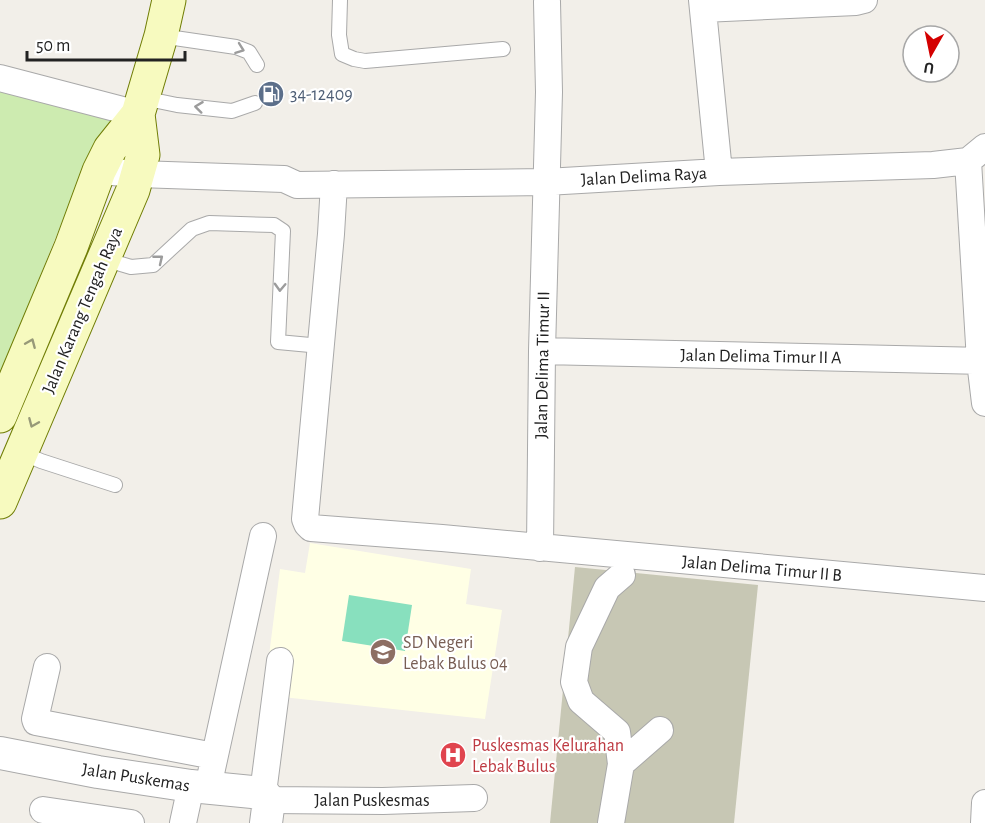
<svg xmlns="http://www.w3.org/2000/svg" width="985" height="823" font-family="'Alegreya Sans',sans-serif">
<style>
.education{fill:#ffffe5}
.construction{fill:#c7c7b4}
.grass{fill:#cdebb0}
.pitch{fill:#88e0be}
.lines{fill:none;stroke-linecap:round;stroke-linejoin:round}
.service-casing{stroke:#a9a9a9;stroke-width:16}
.minor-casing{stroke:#a9a9a9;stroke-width:28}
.tertiary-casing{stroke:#a9a9a9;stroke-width:34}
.secondary-casing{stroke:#707d05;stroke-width:35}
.service{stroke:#fff;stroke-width:14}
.minor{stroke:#fff;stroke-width:26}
.tertiary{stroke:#fff;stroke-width:32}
.secondary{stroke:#f7fabf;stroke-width:33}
.oneway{stroke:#9c9c9c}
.oneway2{stroke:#979978}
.labels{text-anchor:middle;stroke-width:4.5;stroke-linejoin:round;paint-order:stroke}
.service-label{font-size:18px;fill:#4e5e75;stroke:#fff;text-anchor:start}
.street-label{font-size:18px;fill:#222;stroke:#fff}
.education-label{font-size:18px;fill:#785e54;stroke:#fff;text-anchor:start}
.health-label{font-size:18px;fill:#be3a42;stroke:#fff;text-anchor:start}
</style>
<rect width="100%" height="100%" fill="#f2efe9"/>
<!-- education -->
<path class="education" d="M310 543 471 569 466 604 502 610 485 719 264 695 280 569 305 573Z"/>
<!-- construction -->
<path class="construction" d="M575 567 758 585 734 823H550Z"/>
<!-- grass -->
<path class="grass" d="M0 90 114 119 94 143 0 375Z"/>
<!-- pitch -->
<path class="pitch" d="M349 595 412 605 405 651 342 641Z"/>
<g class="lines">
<defs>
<path id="service" d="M340 0 339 35 342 54 354 59 365 61 503 49
M161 36 236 47 249 52 257 65
M143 98 177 105 232 111 255 103
M104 259 131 267 153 265 192 229 209 223 274 225 283 231 278 342 321 346
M20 452 41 461 115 485"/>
<path id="minor" d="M702 0 719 172
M703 9 856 2 864 0
M0 78 138 114
M968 161 980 361 985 403
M99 171 138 174 284 179 297 185 546 182 719 172 933 165 968 161 985 147
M334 184 331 234 305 519 307 524 311 528 442 538 985 588
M542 351 985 361
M540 548 542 351 549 92 547 2
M47 667 35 719 36 722 214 756
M621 764 617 732 581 701 574 682 579 647 607 588 622 575
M208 787 263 536
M263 793 280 661
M269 800 383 801 474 798
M43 810 131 823
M183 823 191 786
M611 823 621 764 660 730
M984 823 985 803"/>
<path id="tertiary" d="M0 753 98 772 191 786 263 793 269 800 266 823"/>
<path id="secondary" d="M0 416 71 247 99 171 110 149 138 114 161 36 169 0
M0 502 133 190 143 155 138 114"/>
</defs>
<!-- service casing -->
<use href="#service" class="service-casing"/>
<!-- minor casing -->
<use href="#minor" class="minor-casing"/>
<!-- tertiary casing -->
<use href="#tertiary" class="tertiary-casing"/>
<!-- secondary casing -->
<use href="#secondary" class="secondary-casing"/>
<!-- service -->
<use href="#service" class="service"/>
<!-- minor -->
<use href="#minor" class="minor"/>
<!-- tertiary -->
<use href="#tertiary" class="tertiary"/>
<!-- secondary -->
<use href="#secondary" class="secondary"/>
</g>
<!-- one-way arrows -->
<defs><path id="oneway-chevron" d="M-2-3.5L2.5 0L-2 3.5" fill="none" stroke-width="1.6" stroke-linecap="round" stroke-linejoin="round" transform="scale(1.5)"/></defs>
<g class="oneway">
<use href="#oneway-chevron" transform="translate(240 49) rotate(20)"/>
<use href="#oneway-chevron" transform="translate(199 107) rotate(-173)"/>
<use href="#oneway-chevron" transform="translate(159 259) rotate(-39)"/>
<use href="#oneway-chevron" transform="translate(280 287) rotate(92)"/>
</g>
<g class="oneway2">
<use href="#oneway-chevron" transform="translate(31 343) rotate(-67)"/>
<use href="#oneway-chevron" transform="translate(33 423) rotate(113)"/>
</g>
<!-- icons -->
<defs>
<symbol id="fuel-disc" viewBox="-11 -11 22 22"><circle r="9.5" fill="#5c6f8a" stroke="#fff"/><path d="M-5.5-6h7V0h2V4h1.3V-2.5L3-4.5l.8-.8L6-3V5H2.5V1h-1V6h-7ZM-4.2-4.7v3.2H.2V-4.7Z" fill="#fff"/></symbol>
<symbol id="school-disc" viewBox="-11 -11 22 22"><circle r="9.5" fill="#8d6e63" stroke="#fff"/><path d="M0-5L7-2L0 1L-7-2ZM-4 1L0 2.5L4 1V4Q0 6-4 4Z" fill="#fff"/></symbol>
<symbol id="hospital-disc" viewBox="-11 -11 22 22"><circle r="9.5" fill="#e0444e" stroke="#fff"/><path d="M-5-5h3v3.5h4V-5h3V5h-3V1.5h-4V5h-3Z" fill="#fff"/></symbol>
</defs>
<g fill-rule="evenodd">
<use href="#fuel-disc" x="256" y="79" width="30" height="30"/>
<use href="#school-disc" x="368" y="637" width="30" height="30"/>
<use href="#hospital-disc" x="438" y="740" width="30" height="30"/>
</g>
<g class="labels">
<!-- service labels -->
<g class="service-label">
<text x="290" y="100">34-12409</text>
</g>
<!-- street labels -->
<g class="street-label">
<text transform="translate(644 176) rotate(-3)" y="6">Jalan Delima Raya</text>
<text transform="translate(82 310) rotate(-67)" y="6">Jalan Karang Tengah Raya</text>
<text transform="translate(761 356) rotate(1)" y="6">Jalan Delima Timur II A</text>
<text transform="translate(542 365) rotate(-89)" y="6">Jalan Delima Timur II</text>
<text transform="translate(762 568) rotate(5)" y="6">Jalan Delima Timur II B</text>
<text transform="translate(136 777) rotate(9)" y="6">Jalan Puskemas</text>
<text x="372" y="806">Jalan Puskesmas</text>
</g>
<!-- education labels -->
<g class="education-label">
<text x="403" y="648">SD Negeri<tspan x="403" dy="21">Lebak Bulus 04</tspan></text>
</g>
<!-- health labels -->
<g class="health-label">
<text x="472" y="751">Puskesmas Kelurahan<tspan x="472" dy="21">Lebak Bulus</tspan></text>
</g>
</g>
<!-- north arrow -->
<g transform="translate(931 54) rotate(189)"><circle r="28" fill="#ffffff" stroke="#a7a7a7" stroke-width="1.5"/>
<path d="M0-4.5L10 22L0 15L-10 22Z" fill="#d40000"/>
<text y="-9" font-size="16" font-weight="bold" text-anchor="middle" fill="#222222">U</text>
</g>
<!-- scale -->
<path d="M27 51v9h158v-9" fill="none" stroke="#222222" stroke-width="3"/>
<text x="36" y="51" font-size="18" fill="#222222" stroke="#ffffff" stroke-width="4.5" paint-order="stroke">50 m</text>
</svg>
